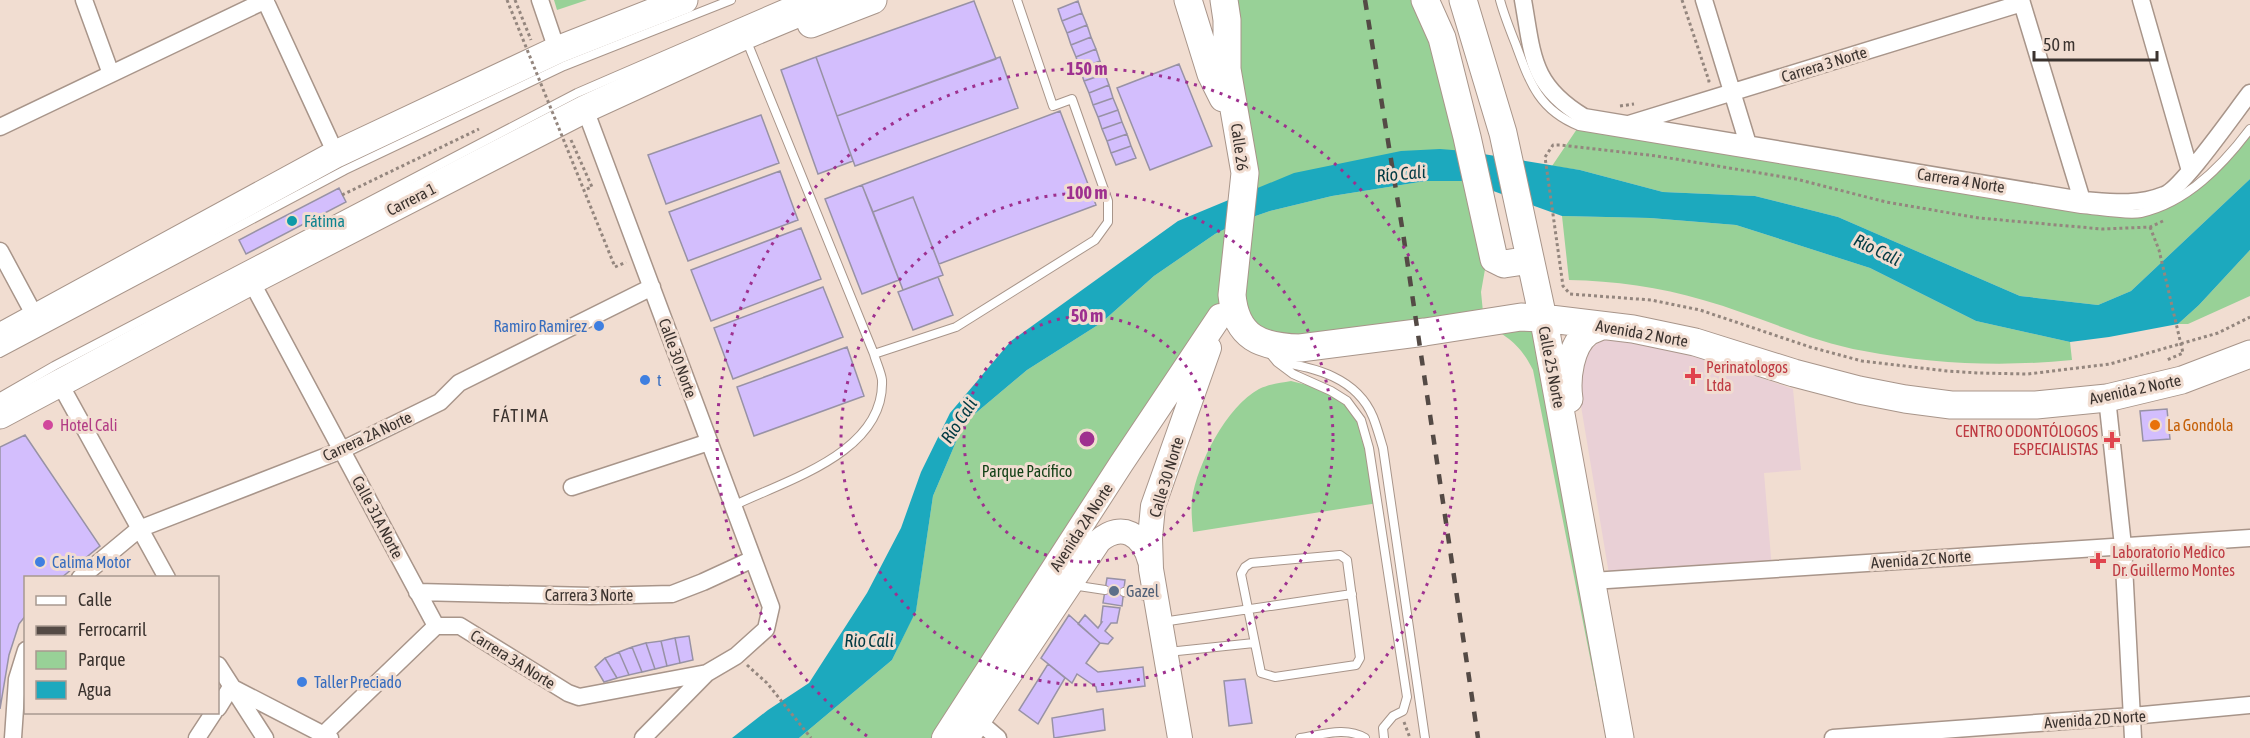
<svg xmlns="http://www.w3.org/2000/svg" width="2250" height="738" font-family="'Asap Condensed',sans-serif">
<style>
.medical{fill:#e9d0d6}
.green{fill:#98d197}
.water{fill:#1ca9be}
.building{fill:#d3befd;stroke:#9892a5;stroke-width:1.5}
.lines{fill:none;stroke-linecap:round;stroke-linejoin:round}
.lane-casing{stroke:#a8958a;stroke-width:10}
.street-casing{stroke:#a8958a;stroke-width:19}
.secondary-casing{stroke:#a8958a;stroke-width:26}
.primary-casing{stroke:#a8958a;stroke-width:29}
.path{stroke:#94867e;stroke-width:3;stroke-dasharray:3 3;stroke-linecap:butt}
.lane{stroke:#fff;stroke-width:8}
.street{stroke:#fff;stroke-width:16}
.secondary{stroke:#fff;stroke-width:24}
.primary{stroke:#fff;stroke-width:27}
.rail{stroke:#544a45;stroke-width:4.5;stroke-dasharray:10 10;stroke-linecap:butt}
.path-bridge{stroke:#94867e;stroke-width:3;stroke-dasharray:3 3;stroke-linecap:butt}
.ring{fill:none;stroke:#9e308f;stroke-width:3;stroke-dasharray:3 6}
.culture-dot{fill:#0f9aa8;stroke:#f1ddd1;stroke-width:2}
.shop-dot{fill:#3f7fe0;stroke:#f1ddd1;stroke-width:2}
.health-dot{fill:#e0444e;stroke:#f1ddd1;stroke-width:2}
.hotel-dot{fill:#d1479c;stroke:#f1ddd1;stroke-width:2}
.food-dot{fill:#e8710a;stroke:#f1ddd1;stroke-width:2}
.service-dot{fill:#5c6f8a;stroke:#f1ddd1;stroke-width:2}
.labels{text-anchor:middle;stroke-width:6;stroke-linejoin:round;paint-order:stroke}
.street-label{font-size:16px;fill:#3b332f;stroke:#f1ddd1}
.culture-label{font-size:16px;fill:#0d838f;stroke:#f1ddd1;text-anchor:start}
.shop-label{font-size:16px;fill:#366cbe;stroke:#f1ddd1;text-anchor:start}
.health-label{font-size:16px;fill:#be3a42;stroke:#f1ddd1;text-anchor:start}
.hotel-label{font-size:16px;fill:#b23c85;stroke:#f1ddd1;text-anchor:start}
.food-label{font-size:16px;fill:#c56008;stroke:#f1ddd1;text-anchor:start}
.park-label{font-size:16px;fill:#144117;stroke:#f1ddd1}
.service-label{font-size:16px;fill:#4e5e75;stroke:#f1ddd1;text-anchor:start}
.water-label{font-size:18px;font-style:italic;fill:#003a43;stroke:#f1ddd1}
.neighbourhood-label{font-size:18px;letter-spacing:1.5px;fill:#3b332f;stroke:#f1ddd1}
.centre{fill:#9e308f;stroke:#f1ddd1;stroke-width:3}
.ring-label{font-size:18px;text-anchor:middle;font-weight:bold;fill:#9e308f;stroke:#f1ddd1;stroke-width:6;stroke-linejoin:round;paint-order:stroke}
</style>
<rect width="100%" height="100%" fill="#f1ddd1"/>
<!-- medical -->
<path class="medical" d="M1610 337 1691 353 1793 389 1801 470 1764 473 1772 569 1610 580 1577 382 1587 354 1596 344Z"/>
<!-- green -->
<path class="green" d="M554 0H587L557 10Z
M1224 0H1425L1465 151 1245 192Z
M1579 126 2140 214 2199 184 2250 129V179L2131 291 2098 305 2020 296 1838 217 1755 196 1663 192 1580 170 1552 166Z
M1426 181H1466L1487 258 1481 292 1484 322 1542 318 1620 738H1606L1533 370C1520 344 1509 338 1484 323L1284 348 1233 308 944 738H799L892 660 916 610 933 496 964 423 1027 370 1101 323 1154 276 1215 234 1241 221 1270 211 1332 196Z
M1562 216 1650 218 1736 225 1870 268 1976 321 2070 342 2072 360C2004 367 1931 364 1864 351 1808 341 1757 315 1703 300 1660 287 1614 281 1569 280Z
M2250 250V296L2188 324H2178L2199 305Z
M1291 381 1331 391 1361 420 1378 503 1193 532C1192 521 1191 509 1192 499 1197 464 1227 406 1259 389 1269 384 1280 383 1291 381Z"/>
<!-- water -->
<path class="water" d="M1440 149 1465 151 1580 170 1663 192 1755 196 1838 217 2020 296 2098 305 2131 291 2250 179V250L2199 305 2178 324 2109 337 2070 342 1976 321 1870 268 1736 225 1650 218 1562 216 1466 181H1426L1332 196 1270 211 1241 221 1215 234 1154 276 1101 323 1027 370 964 423 933 496 916 611 892 660 799 738H732L768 710 809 683 867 593 901 528 921 472 950 413 1011 341 1178 221 1294 173 1401 151Z"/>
<!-- building -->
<path class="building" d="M974 1 996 59 837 116 816 57Z
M1078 1 1082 13 1062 21 1058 9Z
M1082 13 1087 25 1067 33 1062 21Z
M1087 25 1091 37 1071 45 1067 33Z
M1091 37 1096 49 1076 57 1071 45Z
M1096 49 1100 61 1080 69 1076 57Z
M816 57 853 161 818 174 781 70Z
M1000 57 1018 108 855 166 837 116Z
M1100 61 1105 74 1084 81 1080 69Z
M1179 64 1212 146 1150 170 1117 88Z
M1105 74 1109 85 1089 93 1084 81Z
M1109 85 1113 98 1093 105 1089 93Z
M1113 98 1118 110 1098 117 1093 105Z
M1118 110 1122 122 1102 129 1098 117Z
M1060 111 1096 205 939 264 913 197 873 212 862 185Z
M761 115 779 163 666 204 648 155Z
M1122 122 1127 134 1107 141 1102 129Z
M1127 134 1131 146 1111 153 1107 141Z
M1131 146 1136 158 1116 165 1111 153Z
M780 171 798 220 688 261 669 212Z
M862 185 899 280 862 294 825 199Z
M339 188 346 202 246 254 239 240Z
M913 197 943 275 903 290 873 212Z
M801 228 821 279 711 321 691 270Z
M938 277 953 315 913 330 898 292Z
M823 287 843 337 733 379 714 328Z
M847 347 864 396 754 436 737 387Z
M2167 409 2170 439 2143 441 2140 411Z
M25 435 100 546 61 578H26V615L19 624 9 655 0 709V447Z
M1107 578 1125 580 1122 606 1103 603Z
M1103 606 1120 608 1117 623H1111L1105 631 1113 638 1108 644 1100 643 1078 624 1085 615 1098 628 1102 622H1101Z
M1069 615 1100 643 1086 663 1098 672 1143 667 1145 686 1097 692 1096 687 1077 674 1072 683 1041 658Z
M689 636 693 660 680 663 675 638Z
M675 638 680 663 667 666 661 641Z
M661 641 667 666 655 669 646 643Z
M646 643 655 669 642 672 632 647Z
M632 647 642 672 629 675 619 652Z
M619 652 629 675 617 678 605 658Z
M605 658 617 678 604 682 595 667Z
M1048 664 1065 678 1038 724 1019 710Z
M1245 679 1252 723 1229 726 1224 681Z
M1103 709 1105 730 1054 738 1052 718Z"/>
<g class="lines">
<defs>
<path id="lane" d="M1500 0C1504 15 1510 30 1516 45 1530 83 1539 110 1579 126L2081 209C2096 210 2127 216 2141 213 2187 203 2223 165 2250 129
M1268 351 1277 362C1315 367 1357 378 1373 417 1377 427 1380 438 1383 448L1425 738
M0 353 345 170 564 66 731 0
M874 354 956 327 1095 240 1108 222V201L1072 99 1053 106 1017 0
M1277 362 1293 374 1331 391 1347 401 1361 420 1369 448 1407 697 1403 711 1393 716 1383 728 1384 738
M0 397 54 366 577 93 792 0
M733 506C786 480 885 453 882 380 881 372 876 362 874 354L750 49
M1340 555 1347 560 1360 658 1356 665 1275 677 1261 673 1241 574 1245 567 1251 563Z
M1072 585 1105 590
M1124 592 1153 597
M1162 622 1352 594
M1168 652 1254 643
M1300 738C1321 735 1346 726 1365 738"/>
<path id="street" d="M84 0 111 74
M265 0 336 154
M540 0 557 50
M1523 0C1533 56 1531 85 1584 117L2082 200C2110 202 2137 206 2164 195 2182 189 2235 112 2250 93
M1704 0 1748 144
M2021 0 2082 200
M2141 0 2190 171
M585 109 771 607 766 629 736 656 707 673 643 738
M1629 124 2022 3
M0 127 266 0
M0 251 36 318
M251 281 436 626
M60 384 167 578
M2107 398 2123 546 2133 738
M572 487 709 442
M80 578 139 529 342 450 440 402 459 383 652 287
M1592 581 2250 538
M417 592 591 596 672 594 703 582 753 559
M218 665 265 738
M218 708 231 687 330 738
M971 715 998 738
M324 734 436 626H460L568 693 579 697 707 673
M13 738 17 679 26 650
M197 738 214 712
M1833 738 2132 716 2250 705"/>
<path id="secondary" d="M944 738 1121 464 1220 316
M967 738 1099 541C1122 521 1143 535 1150 561
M1180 738 1151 569 1150 538 1153 506 1209 348"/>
<path id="primary" d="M1188 0 1211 74 1223 98
M1224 0 1227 20V69L1245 173 1232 295C1236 338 1261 347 1300 348L1425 332 1521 317 1542 318 1633 329 1695 342 1794 373 1859 390 1905 399 1951 405H2036L2107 398 2182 380 2250 354
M1425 0 1442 38 1467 137 1494 259 1504 264 1530 260
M1463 0 1503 133 1546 332 1620 738
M811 24 873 0
M0 337 336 154 557 50 684 0
M1569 399C1566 379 1570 345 1588 332 1592 330 1597 328 1601 326
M0 415 251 281 585 109 744 36 830 0"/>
</defs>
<!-- lane casing -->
<use href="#lane" class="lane-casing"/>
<!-- street casing -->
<use href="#street" class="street-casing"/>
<!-- secondary casing -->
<use href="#secondary" class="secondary-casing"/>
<!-- primary casing -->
<use href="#primary" class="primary-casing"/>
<!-- path -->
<path class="path" d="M515 0 531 40
M1682 0 1709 81H1707
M1620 106 1634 104
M571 140 592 187 584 190
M342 195 479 129
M2163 221 2150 227 2102 229 1979 218 1886 202 1796 179 1657 156 1560 145H1553L1545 157 1563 286 1570 294 1651 300 1700 310 1810 347 1862 361 1947 371 1978 373 2028 374 2110 364 2218 333 2250 317
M2150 227 2159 250 2183 353 2167 360
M615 267 626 262
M747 665 767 683 811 738
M1404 722 1410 738"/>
<!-- lane -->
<use href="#lane" class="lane"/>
<!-- street -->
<use href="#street" class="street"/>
<!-- secondary -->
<use href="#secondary" class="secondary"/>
<!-- primary -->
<use href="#primary" class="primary"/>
<!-- rail -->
<path class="rail" d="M1365 0 1403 233 1478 738"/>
<!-- path-bridge -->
<path class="path-bridge" d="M507 0 615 267"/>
</g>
<!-- distance rings -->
<g class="ring">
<circle cx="1087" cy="439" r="123"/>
<circle cx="1087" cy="439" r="246"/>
<path d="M867 736A370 370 0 1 1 1307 736"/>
</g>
<!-- markers -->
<circle class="culture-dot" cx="292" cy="221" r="6"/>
<g class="shop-dot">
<circle cx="599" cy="326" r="6"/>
<circle cx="645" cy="380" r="6"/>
<circle cx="40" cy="562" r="6"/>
<circle cx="302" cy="682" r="6"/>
</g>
<g class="health-dot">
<path d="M1690 367h6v6h6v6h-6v6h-6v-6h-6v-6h6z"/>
<path d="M2109 431h6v6h6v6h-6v6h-6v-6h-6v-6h6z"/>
<path d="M2095 552h6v6h6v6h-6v6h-6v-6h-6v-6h6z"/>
</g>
<circle class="hotel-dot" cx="48" cy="425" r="6"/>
<circle class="food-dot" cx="2155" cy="425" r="6"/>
<circle class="service-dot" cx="1114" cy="591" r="6"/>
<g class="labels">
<!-- street labels -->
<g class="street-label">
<text transform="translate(1824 64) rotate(-17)" y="6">Carrera 3 Norte</text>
<text transform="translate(1240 147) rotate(82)" y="6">Calle 26</text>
<text transform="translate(1961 180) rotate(9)" y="6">Carrera 4 Norte</text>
<text transform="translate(411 199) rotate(-27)" y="6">Carrera 1</text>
<text transform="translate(1642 333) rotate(10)" y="6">Avenida 2 Norte</text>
<text transform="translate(678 358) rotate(70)" y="6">Calle 30 Norte</text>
<text transform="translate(1552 367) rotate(79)" y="6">Calle 25 Norte</text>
<text transform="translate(2135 389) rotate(-12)" y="6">Avenida 2 Norte</text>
<text transform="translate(367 436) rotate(-25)" y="6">Carrera 2A Norte</text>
<text transform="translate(1166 477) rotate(-73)" y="6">Calle 30 Norte</text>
<text transform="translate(378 517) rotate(62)" y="6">Calle 31A Norte</text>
<text transform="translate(1081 527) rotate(-57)" y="6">Avenida 2A Norte</text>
<text transform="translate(1921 559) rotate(-4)" y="6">Avenida 2C Norte</text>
<text x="589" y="601">Carrera 3 Norte</text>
<text transform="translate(513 659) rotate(32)" y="6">Carrera 3A Norte</text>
<text transform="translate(2095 719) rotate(-4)" y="6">Avenida 2D Norte</text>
</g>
<!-- culture labels -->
<g class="culture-label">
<text x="304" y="227">Fátima</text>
</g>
<!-- shop labels -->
<g class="shop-label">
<text x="587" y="332" text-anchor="end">Ramiro Ramirez</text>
<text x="657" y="386">t</text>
<text x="52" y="568">Calima Motor</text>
<text x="314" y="688">Taller Preciado</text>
</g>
<!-- health labels -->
<g class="health-label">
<text x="1706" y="373">Perinatologos<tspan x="1706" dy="18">Ltda</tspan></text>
<text x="2098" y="437" text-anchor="end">CENTRO ODONTÓLOGOS<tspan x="2098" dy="18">ESPECIALISTAS</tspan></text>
<text x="2112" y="558">Laboratorio Medico<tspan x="2112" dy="18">Dr. Guillermo Montes</tspan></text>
</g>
<!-- hotel labels -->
<g class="hotel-label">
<text x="60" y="431">Hotel Cali</text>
</g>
<!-- food labels -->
<g class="food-label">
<text x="2167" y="431">La Gondola</text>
</g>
<!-- park labels -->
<g class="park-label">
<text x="1027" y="477">Parque Pacífico</text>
</g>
<!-- service labels -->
<g class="service-label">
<text x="1126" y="597">Gazel</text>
</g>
<!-- water labels -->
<g class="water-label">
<text transform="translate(1401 174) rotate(-5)" y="6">Río Cali</text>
<text transform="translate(1877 250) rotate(26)" y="6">Río Cali</text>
<text transform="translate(959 421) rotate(-56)" y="6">Río Cali</text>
<text x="869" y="647">Rio Cali</text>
</g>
<!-- neighbourhood labels -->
<g class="neighbourhood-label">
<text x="521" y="422">FÁTIMA</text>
</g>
</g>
<circle cx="1087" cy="439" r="9" class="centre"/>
<g class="ring-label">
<text x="1087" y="75">150 m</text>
<text x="1087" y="199">100 m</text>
<text x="1087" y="322">50 m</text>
</g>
<!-- legend -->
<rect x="24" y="576" width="195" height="138" fill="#f1ddd1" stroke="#a89990" stroke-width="1.5"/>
<rect x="36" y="596" width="30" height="9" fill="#ffffff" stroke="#a89990" stroke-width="1.5"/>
<text x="78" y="606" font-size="18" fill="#3b332f">Calle</text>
<rect x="36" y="626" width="30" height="9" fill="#544a45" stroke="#a89990" stroke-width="1.5"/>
<text x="78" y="636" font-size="18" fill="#3b332f">Ferrocarril</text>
<rect x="36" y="651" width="30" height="18" fill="#98d197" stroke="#a89990" stroke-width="1.5"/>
<text x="78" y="666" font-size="18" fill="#3b332f">Parque</text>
<rect x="36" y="681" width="30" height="18" fill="#1ca9be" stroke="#a89990" stroke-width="1.5"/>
<text x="78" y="696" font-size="18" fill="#3b332f">Agua</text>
<!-- scale -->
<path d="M2034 51v9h123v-9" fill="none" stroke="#3b332f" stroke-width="3"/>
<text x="2043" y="51" font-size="18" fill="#3b332f" stroke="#f1ddd1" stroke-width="4.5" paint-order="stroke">50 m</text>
</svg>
